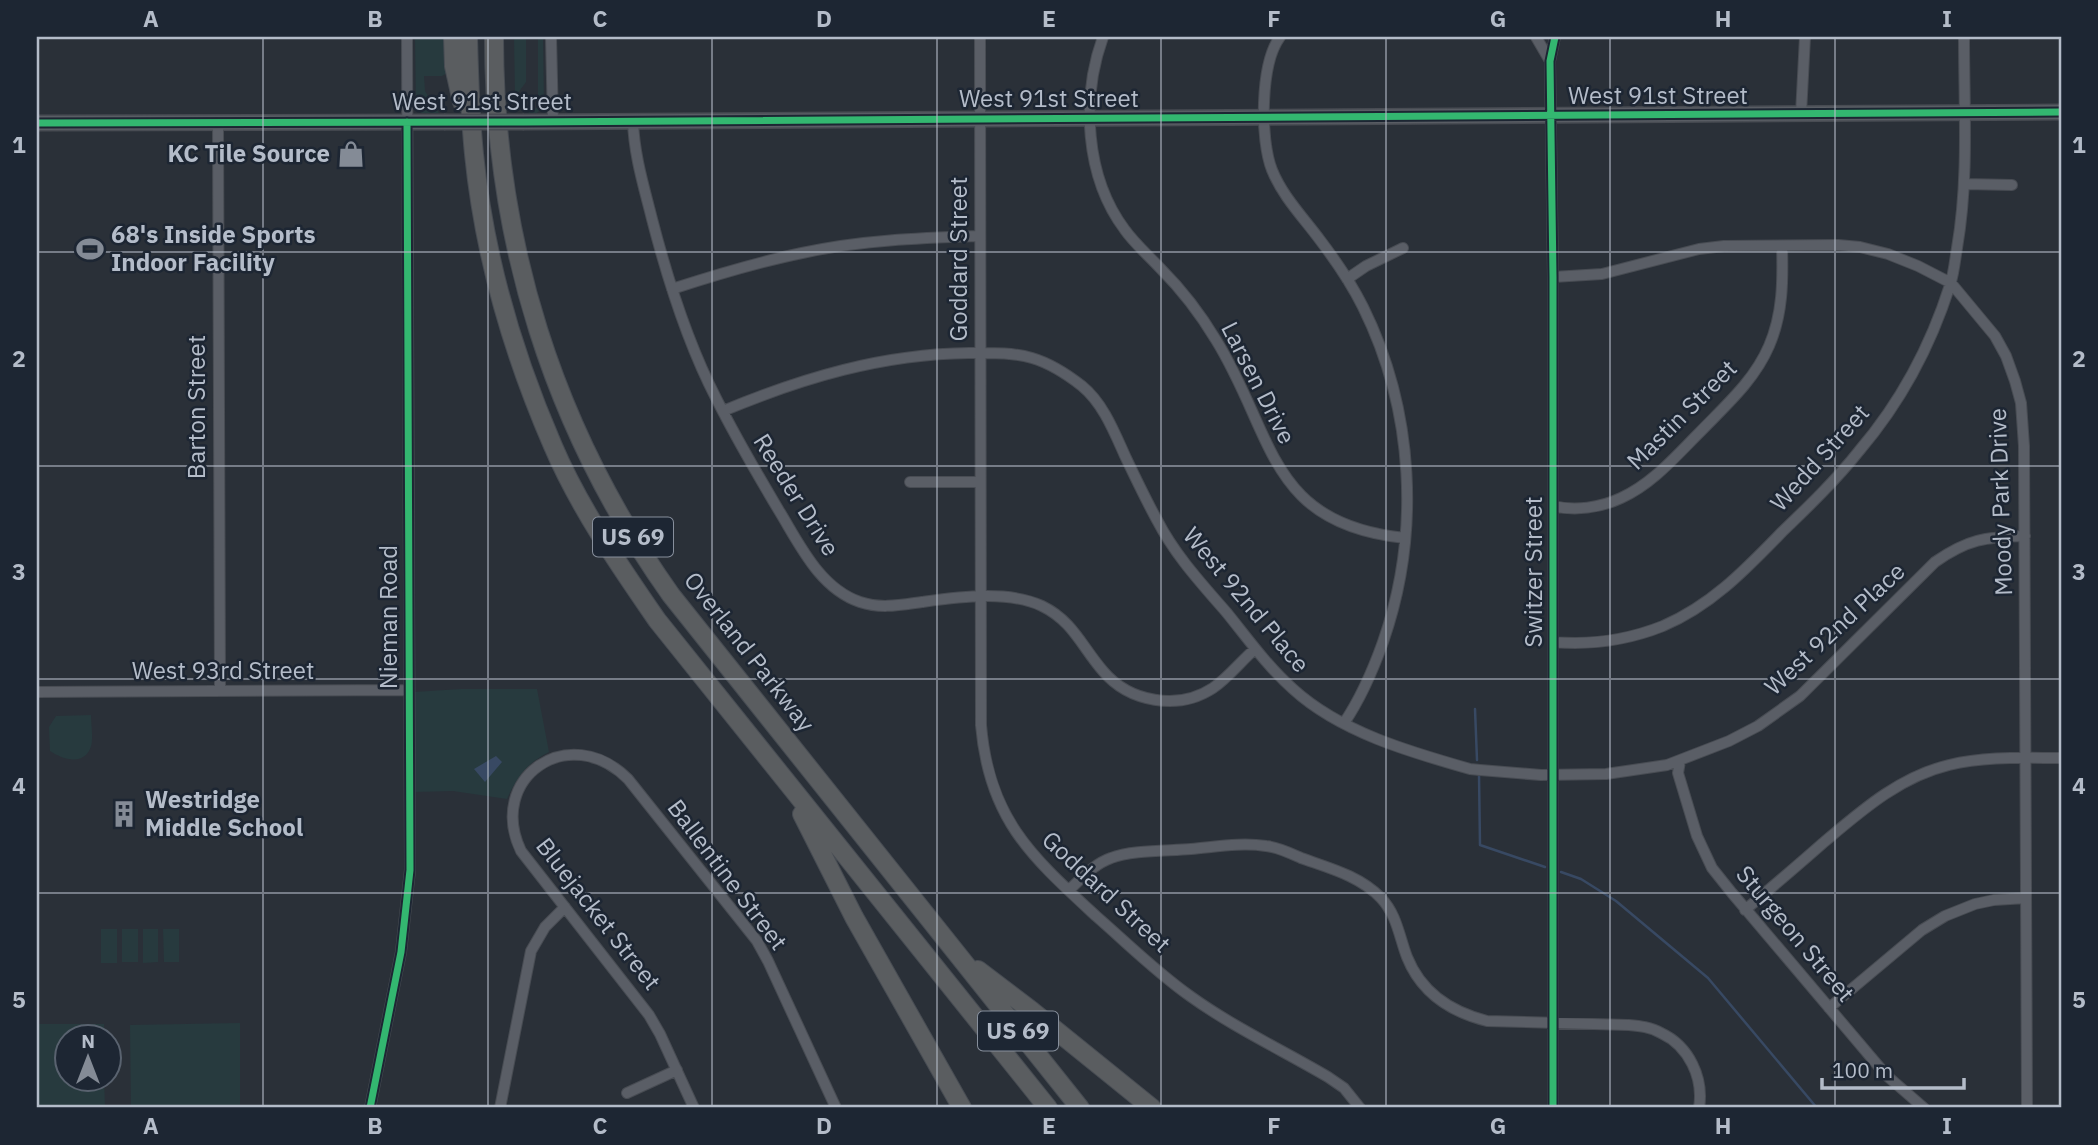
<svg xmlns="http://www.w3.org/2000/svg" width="2098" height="1145" font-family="'IBM Plex Sans',sans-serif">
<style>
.green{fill:#273a3e}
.water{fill:#384963}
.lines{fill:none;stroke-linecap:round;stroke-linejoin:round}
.stream{stroke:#384963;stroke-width:2.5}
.street-casing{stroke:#484c53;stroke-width:12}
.secondary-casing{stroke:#484c53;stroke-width:17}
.highway-casing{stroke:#474c53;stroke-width:20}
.street{stroke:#5a5e66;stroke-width:10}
.secondary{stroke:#595d64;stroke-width:14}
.highway{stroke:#5a5d60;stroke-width:18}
.secondary-bridge-casing{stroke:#484c53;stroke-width:17;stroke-linecap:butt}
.secondary-bridge{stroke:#595d64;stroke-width:14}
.cycleway-casing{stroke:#1d2633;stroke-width:11}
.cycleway{stroke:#33b770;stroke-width:7}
.grid{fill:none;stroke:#b4bcc9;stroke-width:2;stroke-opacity:0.55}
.labels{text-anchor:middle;stroke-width:5;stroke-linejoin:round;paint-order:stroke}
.shield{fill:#1d2633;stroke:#878f9c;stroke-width:2}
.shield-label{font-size:23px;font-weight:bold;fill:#b4bcc9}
.street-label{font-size:24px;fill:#b4bcc9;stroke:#1d2633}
.poi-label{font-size:24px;font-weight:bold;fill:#b4bcc9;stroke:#1d2633;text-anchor:start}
.neatline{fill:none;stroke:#b4bcc9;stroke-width:2.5}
.grid-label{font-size:23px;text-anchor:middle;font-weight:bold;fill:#b4bcc9}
</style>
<rect width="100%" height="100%" fill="#2a3038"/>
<!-- green -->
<path class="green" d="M415 37H447V73L442 76H424L425 91 439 113H421L416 107Z
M514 37H526V82L515 97Z
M538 37H543L544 106 537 113H528L538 107Z
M461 689H537L549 752C527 763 517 777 507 799L453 791 414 792V692Z
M91 715C91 725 94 741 90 749 82 766 62 759 50 751L49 727 56 716Z
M101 929H117V963H101Z
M122 929H138V962H122Z
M143 929H158V962L143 963Z
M163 929H179V962H164Z
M240 1023V1108H131L130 1025Z
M37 1024H104V1036H66V1078L104 1079 105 1108H37Z"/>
<!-- water -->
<path class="water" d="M496 756 502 762 485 782 474 769Z"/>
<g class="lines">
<!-- stream -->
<path class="stream" d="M1475 709 1477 760
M1479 774 1480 845 1545 867
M1561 872 1581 879 1616 901 1708 978 1817 1108"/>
<defs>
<path id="street" d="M551 37 553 122
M980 37 981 725C989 819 1031 856 1096 916 1127 943 1156 972 1190 996 1233 1027 1282 1050 1328 1077L1344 1088 1360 1108
M1103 37C1081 98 1085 177 1125 230 1135 244 1149 256 1161 269 1182 290 1201 315 1216 340 1275 435 1267 524 1405 538
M1280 37C1260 64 1260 140 1272 170 1283 197 1303 217 1320 240 1336 261 1351 283 1363 307 1414 410 1421 533 1383 642 1373 670 1361 698 1344 723
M1536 37 1550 61
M1801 114 1805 37
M633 121C634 155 644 187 652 219 668 281 687 342 716 398 735 436 756 472 778 509 799 543 819 588 860 602 881 609 900 605 922 602 959 597 1008 590 1042 606 1073 621 1082 647 1103 671 1129 702 1178 711 1213 688 1228 678 1241 661 1255 649
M218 122 220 691
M1965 184 2012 185
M1553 277 1602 274 1699 249 1724 246 1838 245 1860 247 1888 254 1918 266 1951 283 1995 336 2006 356 2015 381 2021 403 2024 446 2027 1108
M1347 279 1366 266 1403 248
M672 289C715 275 758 262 802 253 860 240 920 238 979 236
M723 411C802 378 882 354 969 353 990 353 1011 352 1032 358 1049 363 1068 375 1082 386 1104 404 1115 434 1126 458 1136 479 1146 500 1157 520 1175 555 1201 583 1227 613 1248 639 1268 667 1293 689 1340 732 1410 752 1470 769L1480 770 1541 775 1606 774 1667 765 1729 741 1758 726 1800 696 1935 562C1968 539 1985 537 2025 536
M910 482H980
M1553 506C1575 511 1600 508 1621 498 1652 484 1675 457 1699 433 1725 406 1754 381 1769 346 1783 314 1783 280 1782 246
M1554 642C1590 645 1628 640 1663 626 1712 605 1746 569 1782 532 1809 506 1836 480 1859 451 1900 403 1931 345 1950 285 1954 273 1955 260 1957 248 1969 179 1964 107 1964 37
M37 692 409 690
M1680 761 1678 773 1697 836 1712 868 1732 893 1886 1075 1924 1108
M1069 890C1082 878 1094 864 1111 858 1131 850 1168 851 1191 849 1215 847 1241 842 1266 846 1278 847 1290 853 1301 858 1329 868 1360 876 1381 898 1397 915 1399 936 1407 957 1421 992 1451 1012 1487 1021L1628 1025C1639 1026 1651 1027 1661 1033 1689 1046 1704 1078 1699 1108
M1745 910C1771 888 1797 866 1823 843 1861 811 1899 777 1949 765 1985 756 2024 758 2061 758
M1829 1008 1922 930 1945 916 1975 904 1994 900 2026 898
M627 1093 677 1070
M370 1108 401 952 410 870 407 37
M500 1108 531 951 545 927 565 907
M694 1108 660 1034 649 1015 521 851C486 778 569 720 628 779L757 941 768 961 836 1108
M1553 1108V277L1550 61 1555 37"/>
<path id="secondary" d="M524 122 2061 112
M37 123 444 122"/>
<path id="highway" d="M453 37 454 66 462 102
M468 37C469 76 470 115 474 154 484 254 513 354 553 446 579 507 619 565 657 620L1048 1108
M494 37C494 240 553 429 671 595L1080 1108
M802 814 854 917 962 1108
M978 970 1032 1011 1152 1108"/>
</defs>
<!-- street casing -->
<use href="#street" class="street-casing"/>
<!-- secondary casing -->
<use href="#secondary" class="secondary-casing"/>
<!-- highway casing -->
<use href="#highway" class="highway-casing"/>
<!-- street -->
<use href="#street" class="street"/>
<!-- secondary -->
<use href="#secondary" class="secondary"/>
<!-- highway -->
<use href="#highway" class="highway"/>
<defs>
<path id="secondary-bridge" d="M444 122H524"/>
</defs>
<!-- secondary-bridge casing -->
<use href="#secondary-bridge" class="secondary-bridge-casing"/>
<!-- secondary-bridge -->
<use href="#secondary-bridge" class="secondary-bridge"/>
<defs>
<path id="cycleway" d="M37 123 524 122 2061 112
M370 1108 401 952 410 870 407 122
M1553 1108V277L1550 61 1555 37"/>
</defs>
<!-- cycleway casing -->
<use href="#cycleway" class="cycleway-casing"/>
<!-- cycleway -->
<use href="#cycleway" class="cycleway"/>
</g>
<!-- grid -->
<path class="grid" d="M263 37V1108M488 37V1108M712 37V1108M937 37V1108M1161 37V1108M1386 37V1108M1610 37V1108M1835 37V1108M37 252H2061M37 466H2061M37 679H2061M37 893H2061"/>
<!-- icons -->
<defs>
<symbol id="shop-bare" viewBox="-9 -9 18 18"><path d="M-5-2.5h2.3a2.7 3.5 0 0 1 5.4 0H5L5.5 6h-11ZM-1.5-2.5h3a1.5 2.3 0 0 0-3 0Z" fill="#848b96" stroke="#1d2633" stroke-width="2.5" paint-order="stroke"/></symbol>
<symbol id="stadium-bare" viewBox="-9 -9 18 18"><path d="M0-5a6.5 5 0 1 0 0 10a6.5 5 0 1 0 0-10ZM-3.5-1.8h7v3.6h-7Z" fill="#848b96" stroke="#1d2633" stroke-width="2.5" paint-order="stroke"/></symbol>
<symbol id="building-bare" viewBox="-9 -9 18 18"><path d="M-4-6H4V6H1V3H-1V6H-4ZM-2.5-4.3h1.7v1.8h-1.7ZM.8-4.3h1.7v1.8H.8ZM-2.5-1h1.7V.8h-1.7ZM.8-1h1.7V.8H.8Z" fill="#848b96" stroke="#1d2633" stroke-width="2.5" paint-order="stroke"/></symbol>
</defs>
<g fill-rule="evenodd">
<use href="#shop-bare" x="332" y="135" width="38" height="38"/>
<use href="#stadium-bare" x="71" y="230" width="38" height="38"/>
<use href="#building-bare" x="105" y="795" width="38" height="38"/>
</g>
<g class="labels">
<!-- shield labels -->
<g class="shield">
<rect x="593" y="517.5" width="80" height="39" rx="5"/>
<rect x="978" y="1011.5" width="80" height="39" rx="5"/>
</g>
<g class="shield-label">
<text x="633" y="545">US 69</text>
<text x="1018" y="1039">US 69</text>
</g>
<!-- street labels -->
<g class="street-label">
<text x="1658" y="104">West 91st Street</text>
<text x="1049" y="107">West 91st Street</text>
<text x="482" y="110">West 91st Street</text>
<text transform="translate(959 259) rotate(-90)" y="8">Goddard Street</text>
<text transform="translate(1258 383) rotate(63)" y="8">Larsen Drive</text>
<text transform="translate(197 407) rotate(-90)" y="8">Barton Street</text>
<text transform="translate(1682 415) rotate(-45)" y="8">Mastin Street</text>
<text transform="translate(1820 458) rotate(-48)" y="8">Wedd Street</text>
<text transform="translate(796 495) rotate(58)" y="8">Reeder Drive</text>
<text transform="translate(2001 502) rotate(-92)" y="8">Moody Park Drive</text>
<text transform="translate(1534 572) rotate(-90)" y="8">Switzer Street</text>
<text transform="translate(1246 600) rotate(50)" y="8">West 92nd Place</text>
<text transform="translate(389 617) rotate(-90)" y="8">Nieman Road</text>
<text transform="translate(1835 629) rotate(-43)" y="8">West 92nd Place</text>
<text transform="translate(749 652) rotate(52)" y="8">Overland Parkway</text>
<text x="223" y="679">West 93rd Street</text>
<text transform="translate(727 875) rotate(53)" y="8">Ballentine Street</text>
<text transform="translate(1106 892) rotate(43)" y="8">Goddard Street</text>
<text transform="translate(598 914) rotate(52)" y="8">Bluejacket Street</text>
<text transform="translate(1795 934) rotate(50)" y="8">Sturgeon Street</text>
</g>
<!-- poi labels -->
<g class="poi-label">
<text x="330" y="162" text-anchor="end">KC Tile Source</text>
<text x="111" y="243">68's Inside Sports<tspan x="111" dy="28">Indoor Facility</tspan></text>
<text x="145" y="808">Westridge<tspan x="145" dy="28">Middle School</tspan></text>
</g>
</g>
<!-- border -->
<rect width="2098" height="1145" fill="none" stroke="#1d2633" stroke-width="77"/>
<!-- north arrow -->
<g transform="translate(88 1058)"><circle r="33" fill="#1d2633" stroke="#59626f" stroke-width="2"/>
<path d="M0-5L12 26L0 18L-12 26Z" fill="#848b96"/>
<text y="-10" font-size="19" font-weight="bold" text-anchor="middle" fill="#b4bcc9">N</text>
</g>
<!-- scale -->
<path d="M1822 1078v10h142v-10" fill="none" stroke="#b4bcc9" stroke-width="3.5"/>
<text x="1832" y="1078" font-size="21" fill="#b4bcc9" stroke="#1d2633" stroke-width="5" paint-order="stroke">100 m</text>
<rect x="38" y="38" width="2022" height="1068" class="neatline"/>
<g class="grid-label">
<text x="151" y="27">A</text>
<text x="375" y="27">B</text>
<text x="600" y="27">C</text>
<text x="824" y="27">D</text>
<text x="1049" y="27">E</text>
<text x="1274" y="27">F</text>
<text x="1498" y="27">G</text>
<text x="1723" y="27">H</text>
<text x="1947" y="27">I</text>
<text x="19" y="153">1</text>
<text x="2079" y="153">1</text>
<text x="19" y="367">2</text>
<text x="2079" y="367">2</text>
<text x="19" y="580">3</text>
<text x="2079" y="580">3</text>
<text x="19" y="794">4</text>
<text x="2079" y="794">4</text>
<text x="19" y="1008">5</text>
<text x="2079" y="1008">5</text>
<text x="151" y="1134">A</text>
<text x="375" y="1134">B</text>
<text x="600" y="1134">C</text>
<text x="824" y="1134">D</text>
<text x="1049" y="1134">E</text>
<text x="1274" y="1134">F</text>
<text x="1498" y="1134">G</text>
<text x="1723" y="1134">H</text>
<text x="1947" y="1134">I</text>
</g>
</svg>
